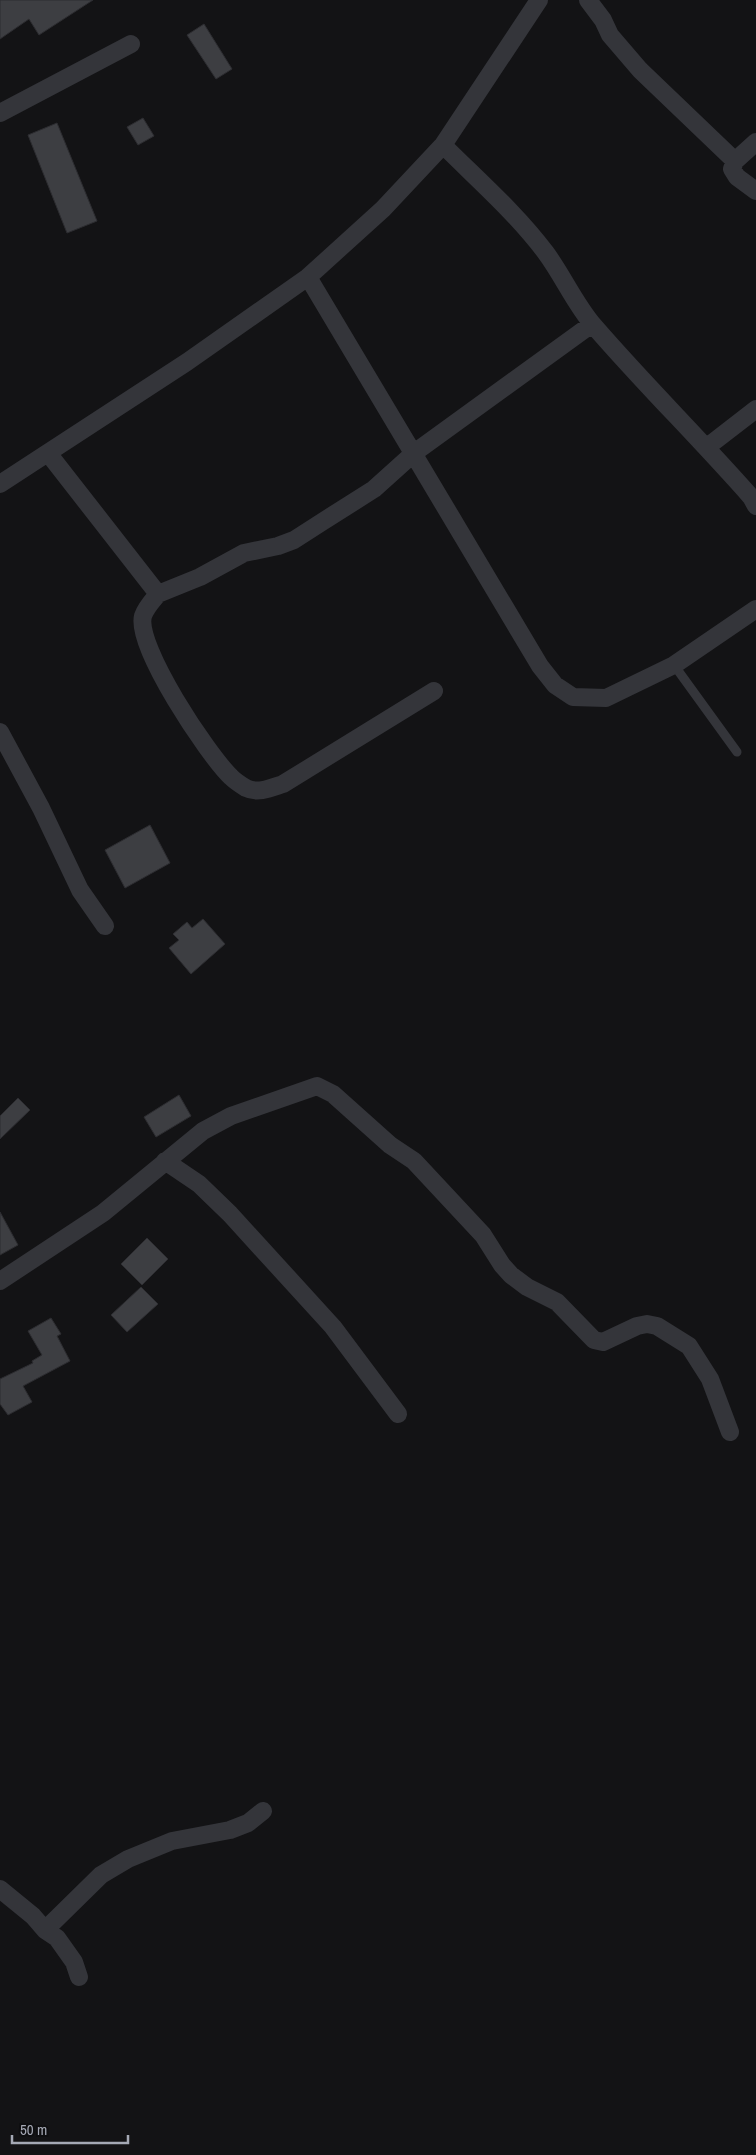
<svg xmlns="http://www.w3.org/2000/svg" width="756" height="2155" font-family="'Archivo Narrow',sans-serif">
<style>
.building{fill:#3d3e42;stroke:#2d2d31}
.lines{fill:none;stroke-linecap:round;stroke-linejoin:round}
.service{stroke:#34353a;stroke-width:9}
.minor{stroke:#34353a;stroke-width:18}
</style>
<rect width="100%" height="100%" fill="#131315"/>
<!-- building -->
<path class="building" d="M0 0H93L39 35 29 19 0 39Z
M204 24 232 69 216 79 187 35Z
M143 118 154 136 138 145 127 127Z
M57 123 97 221 67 233 28 135Z
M150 825 170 863 125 888 105 850Z
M203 919 225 944 191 974 169 948 179 940 173 934 187 922 192 928Z
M179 1095 191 1116 156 1137 144 1117Z
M18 1098 30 1110 0 1139V1116Z
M0 1212 18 1245 0 1255Z
M147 1238 168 1259 142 1285 121 1264Z
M141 1287 158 1304 127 1332 111 1315Z
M51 1318 61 1334 57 1336 70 1361 23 1386 32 1402 8 1415 0 1404V1379L33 1363 32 1361 42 1355 28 1331Z"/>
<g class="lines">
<!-- service -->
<path class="service" d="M674 665 737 752"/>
<!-- minor -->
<path class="minor" d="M588 0 603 20 610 35 640 70 735 161
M0 113 131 44
M756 142 735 161 732 169 737 177 756 191
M443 145C478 180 516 213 546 253 563 276 575 304 594 326 645 385 700 439 751 497L756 506
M308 277 540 666 555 685 573 697 606 698 674 665 756 609
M707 447 756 409
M48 453 158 594 200 577 244 553 278 546 294 540 322 522 374 489 414 453 592 324
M0 484 187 362 308 277 383 209 443 145 539 0
M158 594C153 600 146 607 143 616 135 646 208 755 231 777 235 781 241 785 246 788 258 794 271 788 283 784L434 691
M0 732 41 808 80 890 105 926
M165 1161 199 1184 230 1214 333 1327 398 1414
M0 1281 103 1213 203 1131 231 1116 317 1086 333 1094 390 1145 414 1161 483 1235 502 1265 511 1275 527 1287 557 1302 594 1340 603 1342 637 1326 647 1324 657 1326 689 1346 710 1379 730 1432
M0 1889 33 1916 45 1930 57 1938 74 1962 79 1977
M45 1930 101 1875 128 1859 172 1841 230 1830 248 1823 263 1811"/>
</g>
<!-- scale -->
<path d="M12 2135v8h116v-8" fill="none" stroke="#a5a9b5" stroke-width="2.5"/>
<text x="20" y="2135" font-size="15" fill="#a5a9b5" stroke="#0e0e10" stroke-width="4" paint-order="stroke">50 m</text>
</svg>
